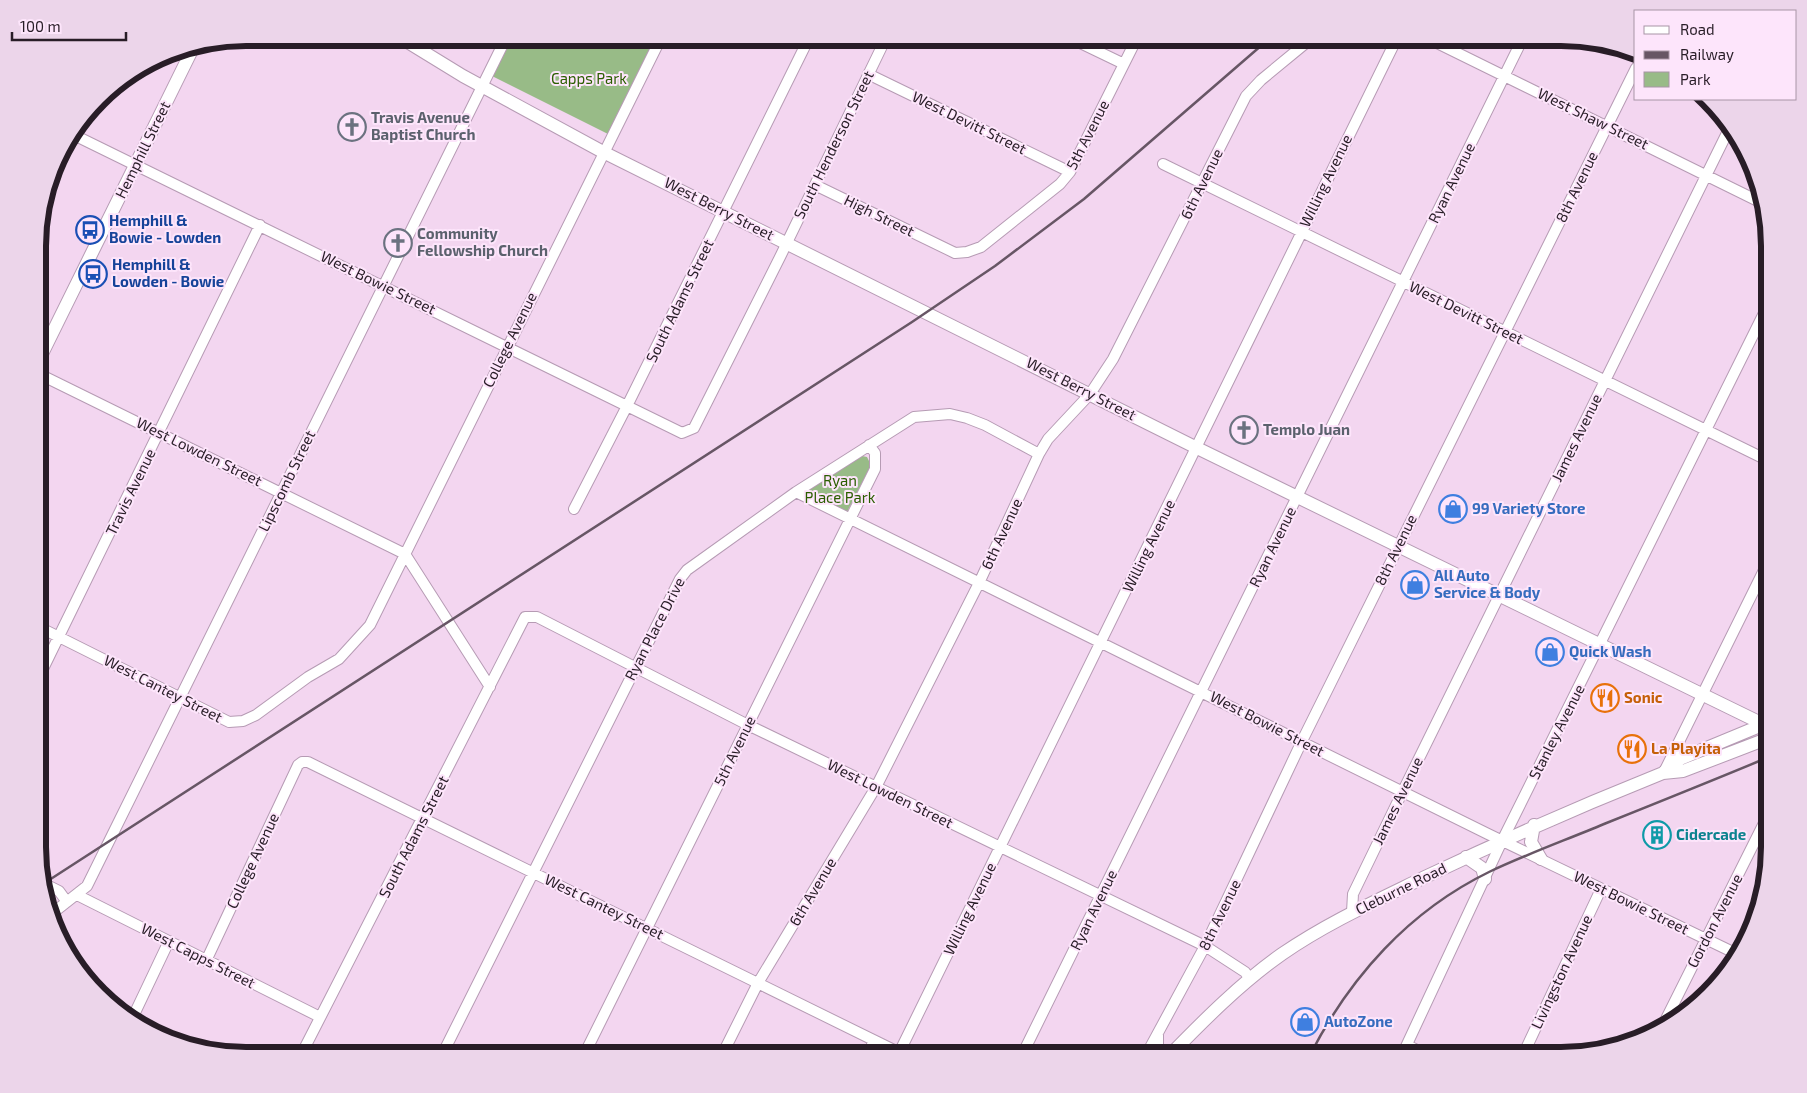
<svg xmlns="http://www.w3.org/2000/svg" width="1807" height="1093" font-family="'Exo 2',sans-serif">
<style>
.park{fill:#98bb87}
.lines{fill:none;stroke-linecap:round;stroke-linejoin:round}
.minor-casing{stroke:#b69bb4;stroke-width:12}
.major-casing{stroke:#b69bb4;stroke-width:14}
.minor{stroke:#fff;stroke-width:10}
.major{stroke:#fff;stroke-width:12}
.rail{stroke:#675665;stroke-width:2.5}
.labels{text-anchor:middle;stroke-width:4;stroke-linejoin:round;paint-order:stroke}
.park-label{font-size:15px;fill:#2b5e00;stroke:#fde5fb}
.worship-label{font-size:15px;font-weight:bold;fill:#5b616d;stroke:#fde5fb;text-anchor:start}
.street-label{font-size:15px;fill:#281d27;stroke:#fde5fb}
.transit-label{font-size:15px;font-weight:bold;fill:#164399;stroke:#fde5fb;text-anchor:start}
.shop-label{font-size:15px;font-weight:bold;fill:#366cbe;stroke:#fde5fb;text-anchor:start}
.food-label{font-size:15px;font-weight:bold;fill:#c56008;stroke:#fde5fb;text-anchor:start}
.culture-label{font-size:15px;font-weight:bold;fill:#0d838f;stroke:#fde5fb;text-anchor:start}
.rim{fill:none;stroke:#281d27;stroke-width:6}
</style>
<rect width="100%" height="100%" fill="#f3d6f0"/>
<!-- park -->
<path class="park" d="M512 38H657L608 134 492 76Z
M862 456 867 457 871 465 847 512 805 492Z"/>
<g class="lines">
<defs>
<path id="minor" d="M1070 38 1124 64
M1427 38 1760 202
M868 74 1070 172
M74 135 682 433 694 428 781 255 886 38
M1163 164 1769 461
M815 185 955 253 967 252 981 247 1060 184 1070 172 1137 38
M39 374 405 554 490 687
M796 492 1488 834 1739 955
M574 509 627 406 809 38
M39 627 229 722 243 721 256 715 308 677 339 659 370 625 661 38
M39 677 260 225
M1665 770 1769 560
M43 883 59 891 67 902
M77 895 320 1017
M54 912 87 886 506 38
M1352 912 1353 894 1399 799 1730 127
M206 961 298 765 302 762H308L904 1055
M132 1019 169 941
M1661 1029 1769 813
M1158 1033V1055
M1407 1045 1427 1055
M899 1053 1397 38
M301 1055 525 617H537L748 725 1205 946 1245 972 1250 979
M442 1055 680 579 687 570 796 492 914 417 950 414 967 418 985 425 1039 454
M584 1055 875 469V453L869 445
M722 1055 758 983 876 787 979 583 1039 454 1048 439 1090 394 1113 359 1246 96 1261 80 1312 38
M867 1055 874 1041
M1022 1055 1523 38
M1146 1055 1205 946 1302 741 1636 68
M1402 1055 1502 841 1769 303
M1523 1055 1601 889"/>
<path id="major" d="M401 38 463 76 603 152 1197 448 1769 727
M39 360 193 48
M1663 773 1683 771 1769 738
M1534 825 1531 842 1541 859
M1466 857 1482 868 1485 879
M1170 1055C1205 1019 1241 983 1282 954 1327 923 1376 901 1425 877 1503 840 1583 805 1663 773L1680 759 1767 723"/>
</defs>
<!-- minor casing -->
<use href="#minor" class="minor-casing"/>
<!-- major casing -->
<use href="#major" class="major-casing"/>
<!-- minor -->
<use href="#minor" class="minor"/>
<!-- major -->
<use href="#major" class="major"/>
<!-- rail -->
<path class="rail" d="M43 884 912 322 995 266 1084 199 1270 38
M1310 1055C1350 977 1409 911 1489 872 1527 854 1566 840 1604 824 1659 802 1714 780 1769 757"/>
</g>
<!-- icons -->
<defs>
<symbol id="church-ring" viewBox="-11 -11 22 22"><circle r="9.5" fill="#fde5fb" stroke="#6b7280" stroke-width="1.5"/><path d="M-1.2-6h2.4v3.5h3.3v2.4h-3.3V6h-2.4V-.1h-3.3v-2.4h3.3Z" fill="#6b7280"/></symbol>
<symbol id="bus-ring" viewBox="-11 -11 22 22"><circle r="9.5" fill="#fde5fb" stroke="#1a4fb4" stroke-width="1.5"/><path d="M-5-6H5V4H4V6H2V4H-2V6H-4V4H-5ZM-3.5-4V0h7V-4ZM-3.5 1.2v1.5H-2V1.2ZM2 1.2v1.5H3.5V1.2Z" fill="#1a4fb4"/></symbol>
<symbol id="shop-ring" viewBox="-11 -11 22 22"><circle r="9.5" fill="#fde5fb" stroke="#3f7fe0" stroke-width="1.5"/><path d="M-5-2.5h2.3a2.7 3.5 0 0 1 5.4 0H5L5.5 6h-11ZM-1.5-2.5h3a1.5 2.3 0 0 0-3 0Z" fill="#3f7fe0"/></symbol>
<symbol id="restaurant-ring" viewBox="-11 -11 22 22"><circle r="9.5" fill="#fde5fb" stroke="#e8710a" stroke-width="1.5"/><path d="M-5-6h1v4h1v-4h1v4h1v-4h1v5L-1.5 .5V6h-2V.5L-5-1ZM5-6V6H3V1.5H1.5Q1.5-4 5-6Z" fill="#e8710a"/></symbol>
<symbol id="building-ring" viewBox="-11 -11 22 22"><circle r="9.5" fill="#fde5fb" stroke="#0f9aa8" stroke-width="1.5"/><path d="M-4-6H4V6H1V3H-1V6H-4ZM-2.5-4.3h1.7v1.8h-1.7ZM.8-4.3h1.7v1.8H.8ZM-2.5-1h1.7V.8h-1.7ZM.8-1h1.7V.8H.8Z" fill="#0f9aa8"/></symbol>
</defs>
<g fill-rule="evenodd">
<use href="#church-ring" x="336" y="111" width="32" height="32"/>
<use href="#bus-ring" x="74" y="214" width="32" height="32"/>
<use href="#church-ring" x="382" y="227" width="32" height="32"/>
<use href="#bus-ring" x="77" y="258" width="32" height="32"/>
<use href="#church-ring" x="1228" y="414" width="32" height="32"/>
<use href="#shop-ring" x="1437" y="493" width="32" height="32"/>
<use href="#shop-ring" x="1399" y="569" width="32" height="32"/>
<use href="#shop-ring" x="1534" y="636" width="32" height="32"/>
<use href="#restaurant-ring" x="1589" y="682" width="32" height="32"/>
<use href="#restaurant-ring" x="1616" y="733" width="32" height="32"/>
<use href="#building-ring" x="1641" y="819" width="32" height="32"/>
<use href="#shop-ring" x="1289" y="1006" width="32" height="32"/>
</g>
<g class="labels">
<!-- park labels -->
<g class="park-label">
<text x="589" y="84">Capps Park</text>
<text x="840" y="486">Ryan<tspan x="840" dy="17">Place Park</tspan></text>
</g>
<!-- worship labels -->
<g class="worship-label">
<text x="371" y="123">Travis Avenue<tspan x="371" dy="17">Baptist Church</tspan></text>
<text x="417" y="239">Community<tspan x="417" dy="17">Fellowship Church</tspan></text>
<text x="1263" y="435">Templo Juan</text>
</g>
<!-- street labels -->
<g class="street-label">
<text transform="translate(1593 119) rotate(26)" y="5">West Shaw Street</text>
<text transform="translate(969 123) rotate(26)" y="5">West Devitt Street</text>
<text transform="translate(1088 135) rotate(-63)" y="5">5th Avenue</text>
<text transform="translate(834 145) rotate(-64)" y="5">South Henderson Street</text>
<text transform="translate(143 150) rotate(-64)" y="5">Hemphill Street</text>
<text transform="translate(1326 181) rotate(-64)" y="5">Willing Avenue</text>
<text transform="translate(1452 183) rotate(-64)" y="5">Ryan Avenue</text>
<text transform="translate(1202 184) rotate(-64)" y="5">6th Avenue</text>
<text transform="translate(1577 187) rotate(-64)" y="5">8th Avenue</text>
<text transform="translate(719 209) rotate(27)" y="5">West Berry Street</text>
<text transform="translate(879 216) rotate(26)" y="5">High Street</text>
<text transform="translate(378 283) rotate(26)" y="5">West Bowie Street</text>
<text transform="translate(680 301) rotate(-64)" y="5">South Adams Street</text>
<text transform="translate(1466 313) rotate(26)" y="5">West Devitt Street</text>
<text transform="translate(510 340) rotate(-64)" y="5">College Avenue</text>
<text transform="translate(1081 389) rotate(27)" y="5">West Berry Street</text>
<text transform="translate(1577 438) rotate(-64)" y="5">James Avenue</text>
<text transform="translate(199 452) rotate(26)" y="5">West Lowden Street</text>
<text transform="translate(287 481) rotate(-64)" y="5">Lipscomb Street</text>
<text transform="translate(131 492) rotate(-64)" y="5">Travis Avenue</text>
<text transform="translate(1002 534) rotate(-65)" y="5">6th Avenue</text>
<text transform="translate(1149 546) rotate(-64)" y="5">Willing Avenue</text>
<text transform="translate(1273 547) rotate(-64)" y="5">Ryan Avenue</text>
<text transform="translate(1396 550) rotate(-64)" y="5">8th Avenue</text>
<text transform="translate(655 629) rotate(-63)" y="5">Ryan Place Drive</text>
<text transform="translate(163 689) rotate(27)" y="5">West Cantey Street</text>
<text transform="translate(1267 724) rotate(27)" y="5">West Bowie Street</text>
<text transform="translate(1557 732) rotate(-63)" y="5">Stanley Avenue</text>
<text transform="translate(735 751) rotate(-64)" y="5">5th Avenue</text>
<text transform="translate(890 794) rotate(26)" y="5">West Lowden Street</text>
<text transform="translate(1398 801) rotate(-64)" y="5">James Avenue</text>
<text transform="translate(414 837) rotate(-63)" y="5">South Adams Street</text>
<text transform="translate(253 861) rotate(-65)" y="5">College Avenue</text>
<text transform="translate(1401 889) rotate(-26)" y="5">Cleburne Road</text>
<text transform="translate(813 892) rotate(-59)" y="5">6th Avenue</text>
<text transform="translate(1631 903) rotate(26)" y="5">West Bowie Street</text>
<text transform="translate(604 907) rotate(26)" y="5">West Cantey Street</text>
<text transform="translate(970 909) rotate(-64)" y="5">Willing Avenue</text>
<text transform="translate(1094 910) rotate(-64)" y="5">Ryan Avenue</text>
<text transform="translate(1220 915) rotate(-64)" y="5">8th Avenue</text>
<text transform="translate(1715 921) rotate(-63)" y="5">Gordon Avenue</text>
<text transform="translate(198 956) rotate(27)" y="5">West Capps Street</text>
<text transform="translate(1562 972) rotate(-65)" y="5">Livingston Avenue</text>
</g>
<!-- transit labels -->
<g class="transit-label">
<text x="109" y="226">Hemphill &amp;<tspan x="109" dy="17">Bowie - Lowden</tspan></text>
<text x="112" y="270">Hemphill &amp;<tspan x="112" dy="17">Lowden - Bowie</tspan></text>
</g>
<!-- shop labels -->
<g class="shop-label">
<text x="1472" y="514">99 Variety Store</text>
<text x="1434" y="581">All Auto<tspan x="1434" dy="17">Service &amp; Body</tspan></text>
<text x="1569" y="657">Quick Wash</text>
<text x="1324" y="1027">AutoZone</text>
</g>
<!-- food labels -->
<g class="food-label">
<text x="1624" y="703">Sonic</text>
<text x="1651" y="754">La Playita</text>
</g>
<!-- culture labels -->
<g class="culture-label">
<text x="1676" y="840">Cidercade</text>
</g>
</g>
<!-- crop -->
<path d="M0 0H1807V1093H0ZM246 46H1561A200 200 0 0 1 1761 246V847A200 200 0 0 1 1561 1047H246A200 200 0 0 1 46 847V246A200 200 0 0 1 246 46Z" fill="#ecd5ea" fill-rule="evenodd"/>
<path class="rim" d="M246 46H1561A200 200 0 0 1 1761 246V847A200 200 0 0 1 1561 1047H246A200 200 0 0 1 46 847V246A200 200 0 0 1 246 46Z"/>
<!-- legend -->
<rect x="1634" y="10" width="162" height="90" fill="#fde5fb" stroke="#a895a6"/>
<rect x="1644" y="26" width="25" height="8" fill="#ffffff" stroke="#a895a6"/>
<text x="1680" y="35" font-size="15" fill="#281d27">Road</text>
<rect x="1644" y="51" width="25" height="8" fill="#675665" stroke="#a895a6"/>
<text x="1680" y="60" font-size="15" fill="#281d27">Railway</text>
<rect x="1644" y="72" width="25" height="15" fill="#98bb87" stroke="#a895a6"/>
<text x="1680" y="85" font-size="15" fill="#281d27">Park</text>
<!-- scale -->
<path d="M12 32v8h114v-8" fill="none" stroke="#281d27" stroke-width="2.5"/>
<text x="20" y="32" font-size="15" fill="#281d27" stroke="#fde5fb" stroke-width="4" paint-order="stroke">100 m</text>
</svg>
